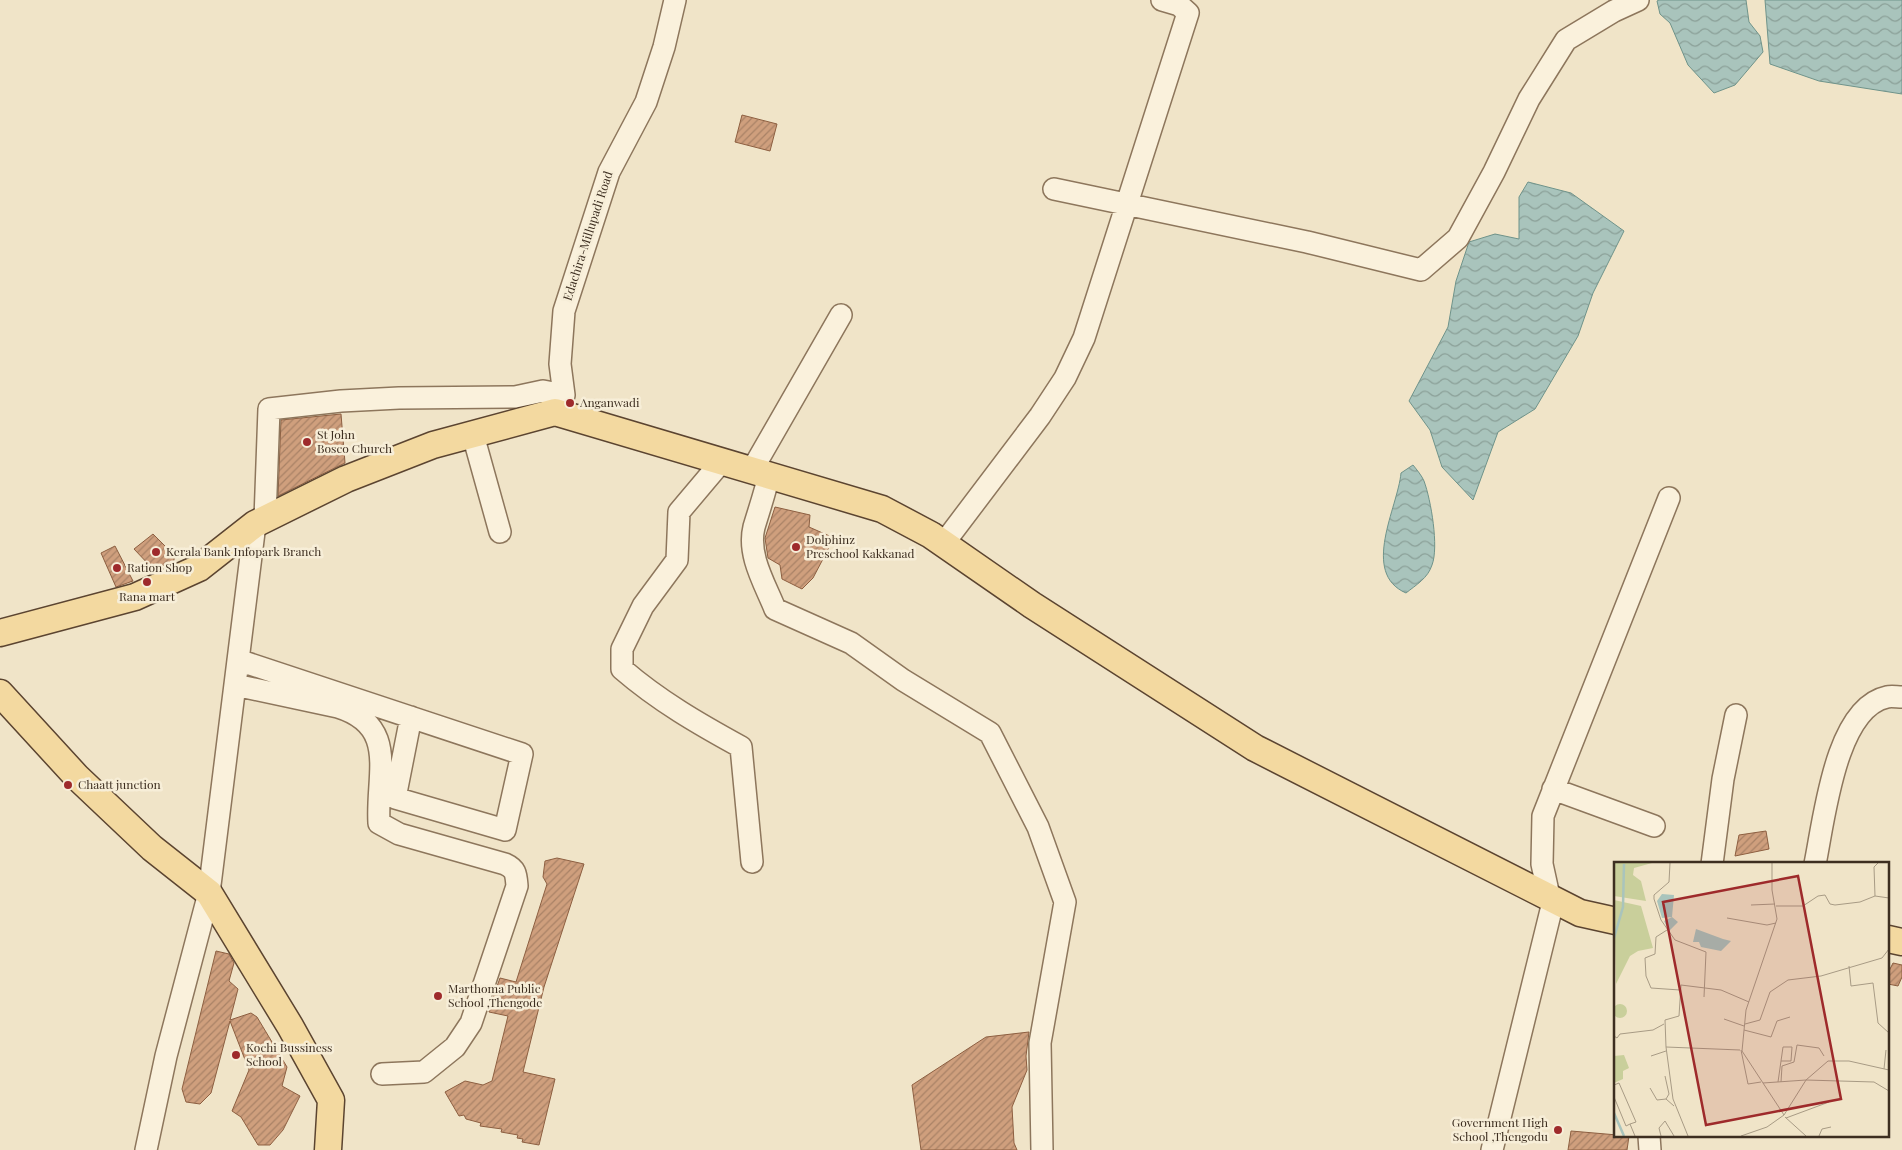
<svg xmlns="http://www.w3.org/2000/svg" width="1902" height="1150" font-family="'Playfair Display',serif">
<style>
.water{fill:url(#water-waves);stroke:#6f938a}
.building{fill:url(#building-hatch);stroke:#8d5f41}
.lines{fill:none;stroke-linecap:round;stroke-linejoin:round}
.minor-casing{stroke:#8d765c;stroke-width:24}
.major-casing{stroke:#5b4430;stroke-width:29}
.minor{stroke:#faf1dc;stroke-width:21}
.major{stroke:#f3d9a0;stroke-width:26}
.poi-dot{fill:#9e2a2b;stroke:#f7eed8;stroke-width:2}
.labels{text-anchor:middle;stroke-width:5;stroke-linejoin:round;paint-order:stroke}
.street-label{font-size:12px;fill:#3d2e20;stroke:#f7eed8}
.poi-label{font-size:12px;fill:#3d2e20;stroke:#f7eed8;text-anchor:start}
.inset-river{fill:none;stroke:#a9c4bc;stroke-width:2.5}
.inset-road{fill:none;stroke:#a89b85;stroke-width:1}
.view{fill:#9e2a2b;fill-opacity:0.15;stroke:#9e2a2b;stroke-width:2.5}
.inset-edge{fill:none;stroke:#3d2e20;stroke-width:2.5}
</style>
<defs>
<pattern id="water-waves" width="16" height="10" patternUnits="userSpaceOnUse" patternTransform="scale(1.25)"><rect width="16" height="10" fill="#a9c4bc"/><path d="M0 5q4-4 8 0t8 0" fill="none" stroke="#8ba098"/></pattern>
<pattern id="building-hatch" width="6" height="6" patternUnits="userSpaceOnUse" patternTransform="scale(1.25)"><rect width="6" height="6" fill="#cf9f7d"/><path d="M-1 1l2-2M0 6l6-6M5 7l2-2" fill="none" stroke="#a98266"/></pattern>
</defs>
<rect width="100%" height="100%" fill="#f0e4c8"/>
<!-- water -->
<path class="water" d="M1659 0H1746L1749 22 1760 36 1763 52 1735 85 1714 93 1688 65 1670 23 1660 14 1657 1Z
M1765 0H1902V94L1819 81 1770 64Z
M1528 182 1571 193 1624 231 1593 293 1578 336 1535 409 1498 432 1473 500 1442 467 1430 430 1409 401 1448 327 1456 281 1469 242 1495 234 1519 239V197Z
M1413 465C1417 470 1422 476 1424 481 1431 500 1439 547 1432 565 1428 578 1416 585 1406 593 1360 573 1398 507 1401 473Z"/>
<!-- building -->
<path class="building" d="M742 115 777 124 770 151 735 142Z
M341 414 345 463 278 496 281 420Z
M775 507 810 515 809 527 834 538 813 578 802 589 782 579 780 565 768 558 765 538Z
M153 534 174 555V563L152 568 134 549Z
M115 546 133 581 116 587 101 553Z
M1766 831 1769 849 1735 856 1739 835Z
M557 858 584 864 544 987 523 1072 555 1079 539 1145 522 1142 523 1139 517 1138 518 1135 501 1132 502 1129 480 1126 481 1123 466 1119 464 1115 459 1116 445 1092 465 1081 483 1085 492 1081 508 1016 489 1012 491 1003 500 978 516 982 547 884 543 877 545 861Z
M216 951 229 954 234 963 229 981 238 989 230 1020 251 1013 257 1017 287 1067 282 1086 300 1096 283 1130 270 1145H258L241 1117 232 1111 249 1070 230 1021 211 1093 200 1104 186 1102 182 1089Z
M1893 963 1902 965V977L1898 986 1888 984V973Z
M1029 1032 1026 1056 1027 1070 1012 1107 1014 1143 1017 1150H921L912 1085 986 1037Z
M1571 1131 1629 1136 1627 1150H1568Z"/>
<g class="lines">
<defs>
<path id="minor" d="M1054 189 1307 242 1421 270 1458 238 1494 172 1529 99 1566 40 1614 11 1638 0
M564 395 560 364 564 311 609 172 646 102 664 47 675 0
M473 435 500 532
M722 461 679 512 677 560 643 606 622 649V669C659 701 699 724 741 747L752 862
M752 470 841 315
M769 475C765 493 759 510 754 527 747 555 765 584 775 609L851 643 903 680 990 733 1038 827 1065 902 1040 1043 1042 1150
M265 519 269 409 341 401 399 398 515 397 543 391 564 395 555 412
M944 543 1040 416 1065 378 1084 338 1188 13 1179 5 1162 0
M238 660 522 754 505 830 395 798 411 717
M235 685 338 707C399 726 376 774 379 823L399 834 505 864C516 869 516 874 517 886L471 1023 455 1047 424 1072 382 1074
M1553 789 1654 826
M1712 864 1723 779 1736 715
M1815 864C1824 821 1835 708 1887 697 1891 696 1897 697 1902 697
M1549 896 1542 864 1543 816 1669 498
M1649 1136 1650 1150
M146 1150 166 1056 209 893 255 524
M1492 1150 1554 898"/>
<path id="major" d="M0 633 135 597 199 568 255 524 346 479 433 445 555 412 882 509 931 535 1032 605 1255 748 1580 913 1616 921
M0 693 77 777 152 848 209 893 290 1026 331 1100 328 1150
M1888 939 1902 942"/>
</defs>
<!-- minor casing -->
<use href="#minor" class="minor-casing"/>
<!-- major casing -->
<use href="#major" class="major-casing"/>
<!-- minor -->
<use href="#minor" class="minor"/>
<!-- major -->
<use href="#major" class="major"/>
</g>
<!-- markers -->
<g class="poi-dot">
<circle cx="570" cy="403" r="5"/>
<circle cx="307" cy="442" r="5"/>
<circle cx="796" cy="547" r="5"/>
<circle cx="156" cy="552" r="5"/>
<circle cx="117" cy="568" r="5"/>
<circle cx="147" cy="582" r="5"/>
<circle cx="68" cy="785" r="5"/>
<circle cx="438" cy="996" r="5"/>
<circle cx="236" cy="1055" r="5"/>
<circle cx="1558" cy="1130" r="5"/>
</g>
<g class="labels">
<!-- street labels -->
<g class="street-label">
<text transform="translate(588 236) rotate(-72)" y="4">Edachira-Millupadi Road</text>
</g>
<!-- poi labels -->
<g class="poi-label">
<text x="580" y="407">Anganwadi</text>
<text x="317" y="439">St John<tspan x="317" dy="14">Bosco Church</tspan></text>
<text x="806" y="544">Dolphinz<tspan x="806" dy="14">Preschool Kakkanad</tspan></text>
<text x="166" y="556">Kerala Bank Infopark Branch</text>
<text x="127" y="572">Ration Shop</text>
<text x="147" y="601" text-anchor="middle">Rana mart</text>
<text x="78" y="789">Chaatt junction</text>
<text x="448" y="993">Marthoma Public<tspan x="448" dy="14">School ,Thengode</tspan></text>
<text x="246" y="1052">Kochi Bussiness<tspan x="246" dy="14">School</tspan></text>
<text x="1548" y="1127" text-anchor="end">Government High<tspan x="1548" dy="14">School ,Thengodu</tspan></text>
</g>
</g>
<!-- overview -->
<g transform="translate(1614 862)">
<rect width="275" height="275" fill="#f0e4c8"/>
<path d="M0 38 27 44 39 86 24 89 16 94 2 122ZM-1 149a7 7 0 1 1 14 0a7 7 0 1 1-14 0ZM10 193 15 206 9 209V217L0 221V194Z" fill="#c9cf9b"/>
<path d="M0 1H38L20 6 19 13 27 19 32 39 0 34Z" fill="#c9cf9b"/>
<path d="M48 32 60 33 58 55 64 60 55 69 50 59 58 55 48 56 43 39ZM82 67 109 77 117 79 107 89 87 85 85 80H79Z" fill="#a9c4bc"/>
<path class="inset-river" d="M0 76 9 45 10 2M0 251 10 274"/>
<path class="inset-road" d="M56 1 55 20 40 33V37L47 58 61 78 92 90 90 135M158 1V28L163 57 132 148 128 189 170 253M261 34 260 5 264 1M137 43 161 42M162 44H189L204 34 211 33 216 42 221 43 246 40 261 34 275 36M113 56 153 63 162 61M53 68 42 75 41 92 31 96 32 114 37 126 66 128M235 104 237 124 259 121 264 161 275 171M110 157 130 164M131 162 146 158 156 130 174 118 207 114 268 96 275 87M130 168 157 175 163 159 176 155M0 174 3 176 6 172 39 168 50 162M52 185 51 158 65 154 67 123 107 128 135 140M127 188 134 222 147 220M37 194 52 189M270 207 272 188M51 214 55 232 52 237 60 244M164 220 169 185H178L177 199H167M167 220 168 204 180 200 183 183 205 186 210 194M149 221 192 218 260 220 275 229M0 223 5 221 22 260 16 262M36 226 43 238 52 237M0 235 12 264 16 262 21 274M171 255 192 274M172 256 215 240M47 274 45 266 51 259 60 274M74 274 59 237 52 185 126 188M127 274 153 265 170 253 192 218 214 199H235L275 208M205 274 208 267 217 265"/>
<path class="view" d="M184 14 227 237 92 263 49 40Z"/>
<rect width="275" height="275" class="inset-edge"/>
</g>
</svg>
